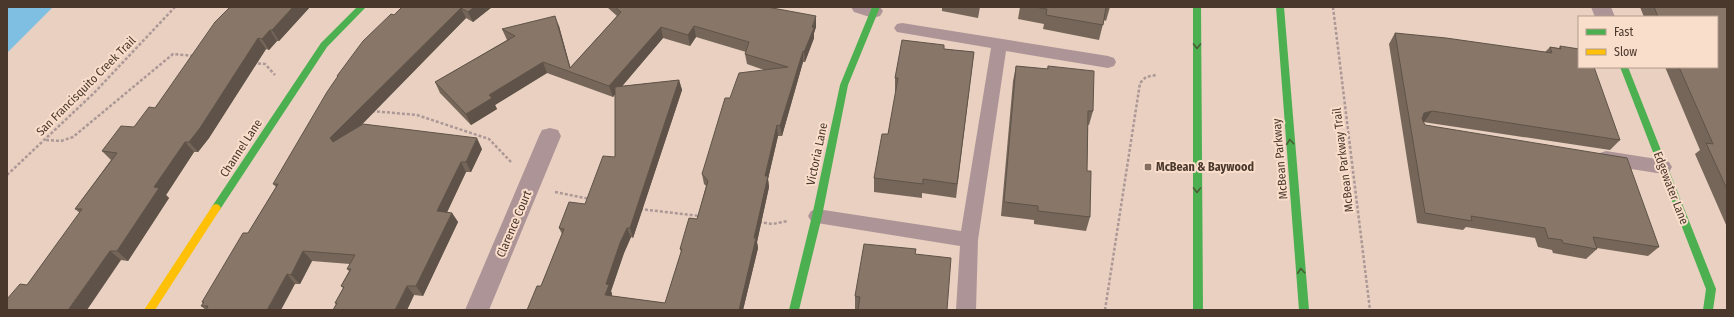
<svg xmlns="http://www.w3.org/2000/svg" width="1734" height="317" font-family="'Fira Sans Condensed',sans-serif">
<style>
.water{fill:#7fbfe1}
.lines{fill:none;stroke-linecap:round;stroke-linejoin:round}
.path{stroke:#ac9897;stroke-width:2.5;stroke-dasharray:3 2;stroke-linecap:butt}
.lane{fill:#ad9497;fill-rule:evenodd}
.street{fill:#ad9497;fill-rule:evenodd}
.fast{fill:#4caf50;fill-rule:evenodd}
.slow{fill:#ffc107;fill-rule:evenodd}
.wall{fill:#756659;fill-rule:evenodd}
.shaded-wall{fill:#5f5349}
.building{fill:#887768;stroke:#5f5349}
.oneway{stroke:#4b5c37}
.poi-dot{fill:#826d60;stroke:#fadecc;stroke-width:1.5}
.labels{text-anchor:middle;stroke-width:4;stroke-linejoin:round;paint-order:stroke}
.street-label{font-size:12px;fill:#4a382c;stroke:#fadecc}
.poi-label{font-size:12px;font-weight:bold;fill:#4a382c;stroke:#fadecc;text-anchor:start}
</style>
<rect width="100%" height="100%" fill="#e9d0c0"/>
<!-- water -->
<path class="water" d="M7 7H53L7 53Z"/>
<g class="lines">
<!-- path -->
<path class="path" d="M1333 7 1370 310
M253 63 265 64 275 75
M372 111 417 115 489 139 511 162
M46 140 61 141 73 137 173 54 195 56
M7 175 94 93 175 7
M555 192 590 199
M640 209 700 216
M759 222 772 224 788 221
M1105 310 1140 83 1146 77 1156 75"/>
<!-- lane -->
<path class="lane" d="M902 23 1108 56 1114 58 1116 62 1114 66 1108 68 1006 51 978 240 976 310H956L960 246 817 223 811 221 808 216 811 211 817 209 961 231 991 48 897 32 894 28 897 24Z
M1606 151 1663 160 1669 162 1672 167 1669 172 1663 174 1606 165 1600 163 1598 158 1600 153Z"/>
<!-- street -->
<path class="street" d="M851 7H880L883 11 880 16 873 18 854 12Z
M1591 7H1611L1615 17H1595Z
M550 128 558 130 561 136 489 310H465L539 136 542 130Z"/>
<!-- fast -->
<path class="fast" d="M357 7H366L327 47 219 211H213L211 208 321 43Z
M872 7H880L848 85 822 216 799 310H789L812 216 840 85Z
M1193 7H1201L1203 310H1193Z
M1276 7H1284L1309 310H1299Z
M1620 67H1628L1716 289 1713 310H1703L1706 289Z"/>
<!-- slow -->
<path class="slow" d="M216 204 219 205 221 208 219 211 155 310H144L213 205Z"/>
</g>
<!-- wall -->
<path class="wall" d="M230 7H310L279 41H277L269 50 266 49 209 138 198 152H194L166 195 169 198 128 261 121 260 27 285 80 213 75 209 111 160 102 151 134 127 155 108Z
M402 7H492L473 22 466 18 360 126 482 149 471 172H466L447 212 452 213 458 222 423 296 414 295 407 310H333L336 304 335 303 343 288 341 286 349 271 347 269 350 264 312 261 300 284H295L206 310 201 306 203 303 202 302 248 233 276 187 273 184 338 77 337 76Z
M607 7H767L816 27 814 33V38L805 62H803L782 136H778L768 179 769 187 757 242 758 248 743 310H527L541 286 562 234 559 228 585 204 615 157V94L613 97 547 73 495 105 497 109 471 125 440 93 435 82 507 40 502 29 559 26 570 68 617 16ZM696 37 746 52 745 54 747 64 764 70 730 98 702 174 704 184 706 186 697 219 680 249 681 252 665 303 612 296V294L611 291 624 253 631 237 633 238 682 90 679 80 622 86 663 38 690 46Z
M942 7H980L978 18 942 11Z
M1020 7H1110L1106 21 1104 20 1099 40 1043 29 1044 24 1018 19Z
M1640 7H1727V227L1695 154 1700 150 1665 67H1717V17H1644Z
M1395 33 1545 52 1550 47 1559 48 1560 46 1620 140 1610 150 1423 122 1425 125 1659 247 1648 256 1597 248V249L1586 259 1553 253 1552 250 1538 247 1535 238 1466 227 1463 230 1417 223 1389 44Z
M944 49 974 52 956 198 922 193V198L874 192V178L888 134 896 92H895V78Z
M1016 66 1047 69 1048 66 1093 111 1089 125H1088L1087 171 1090 217 1086 231 1034 224V220L1001 216 1013 81Z
M916 254 859 309H855V296Z"/>
<!-- shaded-wall -->
<path class="shaded-wall" d="M293 7H310L279 41 272 30Z
M474 7H492L473 22 468 12Z
M461 8 466 18 338 149 330 138Z
M555 16 559 26 572 73 571 72Z
M816 16V27L814 33V38L805 62 804 52Z
M694 26 696 37 690 46 688 35Z
M661 27 663 38 613 97 609 86Z
M270 30 277 41 269 50 262 39Z
M258 38 266 49 209 138 198 152 189 142Z
M803 51V62L782 136 780 126Z
M543 62 547 73 495 105 497 109 471 125 466 114 489 95Z
M679 80 682 90 633 238 630 228Z
M1432 111 1424 122 1417 123 1424 113Z
M777 125 778 136 768 179 769 187 757 242 758 248 743 310H739L754 238 765 176Z
M477 138 482 149 471 172 466 162Z
M185 142 194 152 166 195 169 198 128 261 117 251 154 187Z
M461 162 466 172 443 221 437 211Z
M452 213 458 222 423 296 416 286Z
M627 228 631 237 624 253 611 291 612 294 609 304 605 295 606 284 620 243Z
M110 251 121 260 87 310H68Z
M303 251 312 261 300 284 291 275Z
M287 274 295 284 281 310H267Z
M407 286 414 295 407 310H395Z"/>
<!-- building -->
<path class="building" d="M230 7H293L272 30H270L262 39 258 38 200 128 189 142H185L154 187 159 188 117 251H110L68 310H7V299L20 284 27 285 82 209H75L117 153 102 151 121 126 134 127 149 107 155 108 215 22Z
M402 7H474L468 12 461 8 330 138 333 142 363 124 477 138 466 162H461L437 211 452 213 416 286H407L395 310H333L337 303H335L344 287 341 286 351 269H347L355 255 303 251 291 275 287 274 267 310H206L208 306H201L204 302H202L243 233H248L278 184H273L327 92 338 76H337L363 41 391 14 394 15Z
M615 7H767L816 16 812 27 814 28 804 52 803 51 780 126 777 125 765 176H768L754 238H756L739 310H527L537 286H541L564 229 559 228 569 202 585 204 603 156 615 157V87L679 80 630 228H627L620 243 606 284 609 285 605 295 665 303 682 249H680L689 218 697 219 708 181 702 174 725 98H730L739 73 788 67 745 54 749 42 694 26 688 35 661 27 609 86 543 62 489 95 492 98 466 114 435 82 515 36 502 29 555 16 570 68 621 12Z
M1034 7H1106L1103 25 1046 15 1047 9Z
M1654 7H1727V189L1706 143 1713 144 1679 67H1717V17H1658Z
M1395 33 1446 38 1552 53 1550 47 1561 49 1560 46 1579 49V67H1594L1620 140 1432 111 1424 113 1422 119 1425 125 1627 158 1659 247 1593 237 1597 249 1563 243 1562 240 1548 238 1545 228 1471 216 1472 221 1425 213Z
M902 40 944 45V49L974 52 957 184 923 179V184L874 178 882 134H888L898 78H895Z
M1016 66 1048 69V66L1094 71 1093 111H1088L1087 171H1091L1090 217 1038 211V206L1004 202Z
M864 244 916 249 915 254 951 258 947 310H858L860 297 855 296Z"/>
<!-- one-way arrows -->
<defs><path id="oneway-chevron" d="M-2-3.5L2.5 0L-2 3.5" fill="none" stroke-width="1.6" stroke-linecap="round" stroke-linejoin="round"/></defs>
<g class="oneway">
<use href="#oneway-chevron" transform="translate(1197 46) rotate(90)"/>
<use href="#oneway-chevron" transform="translate(1290 142) rotate(-95)"/>
<use href="#oneway-chevron" transform="translate(1197 190) rotate(90)"/>
<use href="#oneway-chevron" transform="translate(1301 271) rotate(-95)"/>
</g>
<!-- markers -->
<rect class="poi-dot" x="1144" y="163" width="8" height="8" rx="2"/>
<g class="labels">
<!-- street labels -->
<g class="street-label">
<text transform="translate(86 86) rotate(-45)" y="4">San Francisquito Creek Trail</text>
<text transform="translate(241 148) rotate(-57)" y="4">Channel Lane</text>
<text transform="translate(817 154) rotate(-78)" y="4">Victoria Lane</text>
<text transform="translate(1280 159) rotate(-95)" y="4">McBean Parkway</text>
<text transform="translate(1343 160) rotate(-97)" y="4">McBean Parkway Trail</text>
<text transform="translate(1671 188) rotate(69)" y="4">Edgewater Lane</text>
<text transform="translate(514 224) rotate(-67)" y="4">Clarence Court</text>
</g>
<!-- poi labels -->
<g class="poi-label">
<text x="1156" y="171">McBean &amp; Baywood</text>
</g>
</g>
<!-- border -->
<rect width="1734" height="317" fill="none" stroke="#4a382c" stroke-width="16"/>
<!-- legend -->
<rect x="1578" y="16" width="140" height="52" fill="#fadecc" stroke="#b49c8c"/>
<rect x="1586" y="29" width="20" height="6" fill="#4caf50" stroke="#b49c8c"/>
<text x="1614" y="36" font-size="12" fill="#4a382c">Fast</text>
<rect x="1586" y="49" width="20" height="6" fill="#ffc107" stroke="#b49c8c"/>
<text x="1614" y="56" font-size="12" fill="#4a382c">Slow</text>
</svg>
